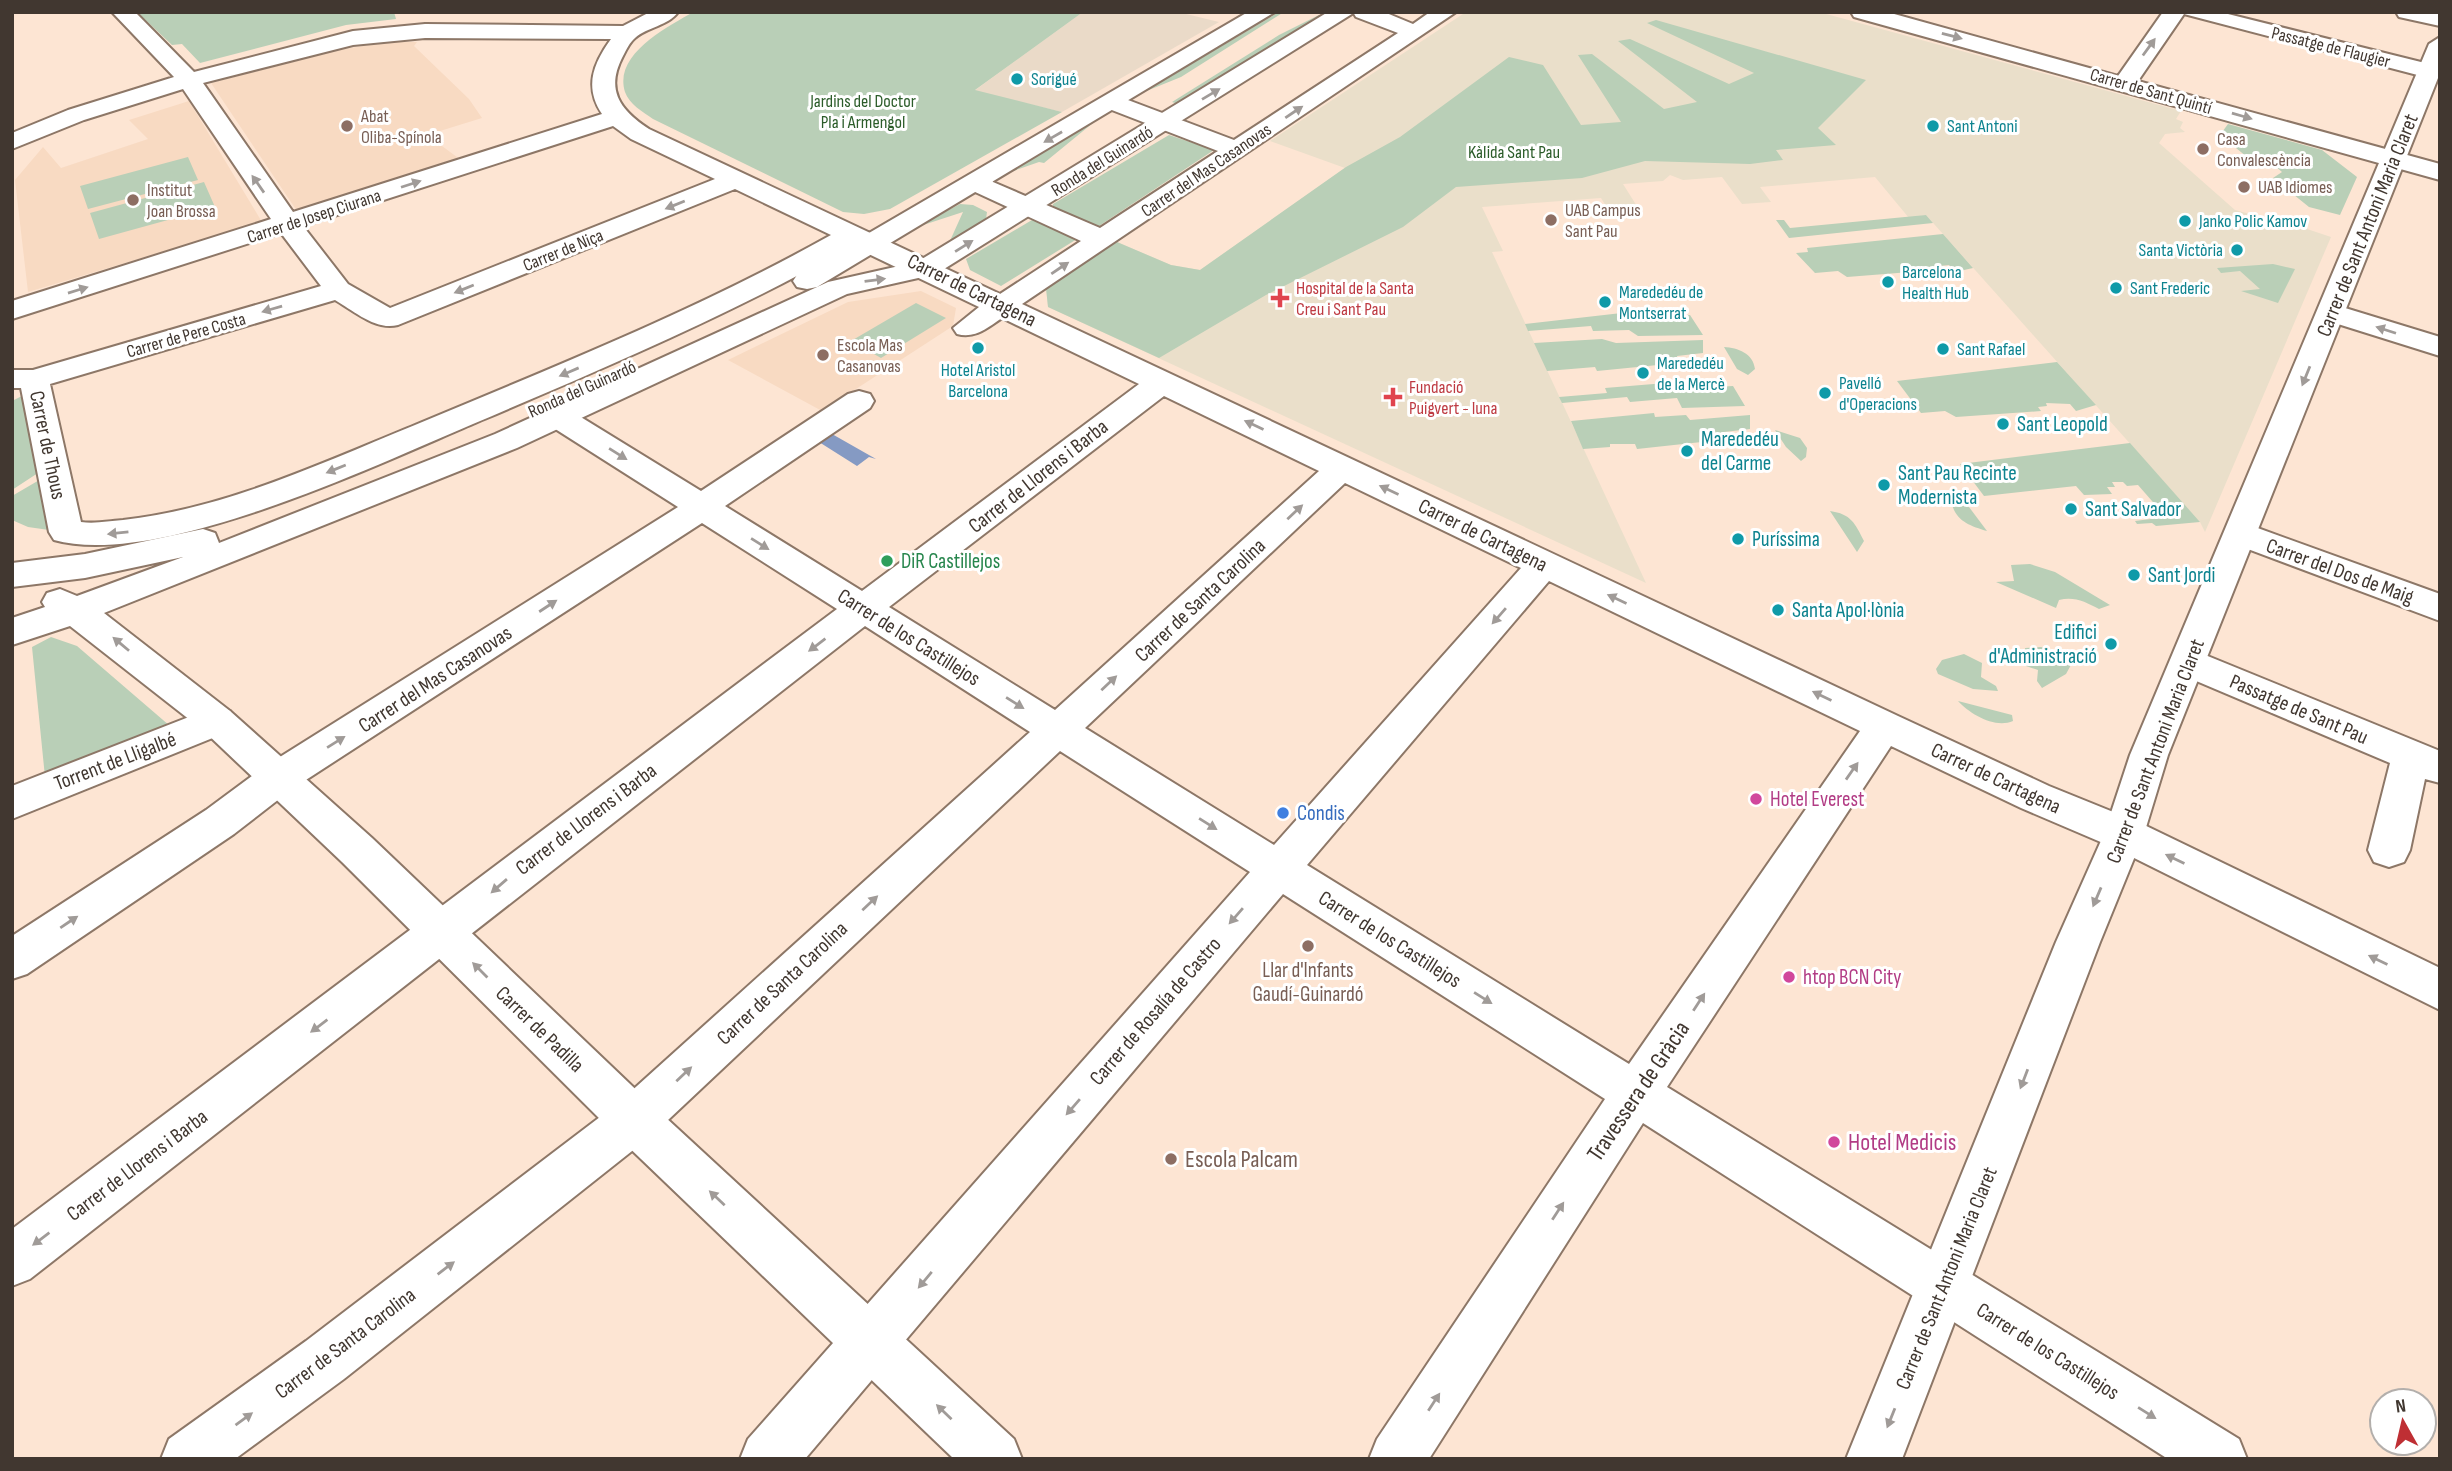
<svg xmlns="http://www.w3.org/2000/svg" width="2452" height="1471" font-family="'Sofia Sans Condensed',sans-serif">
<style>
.built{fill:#f8dac2}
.industrial{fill:#eadac8}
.medical{fill:#eadfca}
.green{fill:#b9cfb7}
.water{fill:#859ac3}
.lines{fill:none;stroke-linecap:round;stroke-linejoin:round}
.minor-casing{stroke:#8d7767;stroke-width:4}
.major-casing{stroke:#8d7767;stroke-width:4}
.minor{fill:#fff;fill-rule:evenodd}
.major{fill:#fff;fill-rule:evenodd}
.oneway{fill:#a09b98}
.culture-dot{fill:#0f9aa8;stroke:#fff;stroke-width:2.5}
.education-dot{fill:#8d6e63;stroke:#fff;stroke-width:2.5}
.health-dot{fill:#e0444e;stroke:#fff;stroke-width:2.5}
.leisure-dot{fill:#2e9e5b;stroke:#fff;stroke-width:2.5}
.hotel-dot{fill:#d1479c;stroke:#fff;stroke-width:2.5}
.shop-dot{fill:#3f7fe0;stroke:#fff;stroke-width:2.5}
.labels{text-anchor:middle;stroke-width:6;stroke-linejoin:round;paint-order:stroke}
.far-street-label{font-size:18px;fill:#413730;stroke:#fff}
.far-culture-label{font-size:18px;fill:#0d838f;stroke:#fff;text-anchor:start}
.far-park-label{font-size:18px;fill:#2b5c29;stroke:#fff}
.far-education-label{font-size:18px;fill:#785e54;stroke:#fff;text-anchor:start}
.far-health-label{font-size:18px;fill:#be3a42;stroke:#fff;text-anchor:start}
.street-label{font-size:21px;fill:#413730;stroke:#fff}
.culture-label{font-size:21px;fill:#0d838f;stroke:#fff;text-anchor:start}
.leisure-label{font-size:21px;fill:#27864d;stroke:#fff;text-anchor:start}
.hotel-label{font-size:21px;fill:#b23c85;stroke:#fff;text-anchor:start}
.shop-label{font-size:21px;fill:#366cbe;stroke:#fff;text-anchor:start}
.education-label{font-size:21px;fill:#785e54;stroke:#fff}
.near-street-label{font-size:24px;fill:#413730;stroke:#fff}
.near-hotel-label{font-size:24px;fill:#b23c85;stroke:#fff;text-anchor:start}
.near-education-label{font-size:24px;fill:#785e54;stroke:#fff;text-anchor:start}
</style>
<rect width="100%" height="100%" fill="#fde5d3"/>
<!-- built -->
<path class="built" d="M386 42H417L414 46 469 99 482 118 427 135 461 160 299 214 211 83 339 50Z
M189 101 262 222 28 292 15 180 43 147 61 168 148 139 129 120Z
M921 291 956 308 953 326 822 411 728 360 848 302Z"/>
<!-- industrial -->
<path class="industrial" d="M1083 12H1178L1219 22 1062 112 974 91Z"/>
<!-- medical -->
<path class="medical" d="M1466 12H1819L2181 111 2176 119 2183 122 2180 128 2185 132 2165 134 2159 143 2235 210 2265 218 2286 216 2308 225 2307 229 2331 237 2205 532 2200 522 1926 215 1909 218 1875 177 1760 187 1771 202 1742 204 1722 177 1683 180 1670 175 1663 181 1623 184 1640 211 1611 214 1601 198 1482 207 1503 251 1492 252 1646 583 1048 307 1046 288 1117 242 1171 265 1200 270 1345 168 1270 141Z"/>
<!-- green -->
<path class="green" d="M137 12H394L396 19 346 25 200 63 182 44 172 45Z
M693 12H1083L975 90 1062 112 890 209 864 214 843 212 653 119C643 112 629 104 625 92 613 54 668 27 693 12Z
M1279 12H1284L1181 77 1144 92Z
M1319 15 1322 16 1178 104 1172 102 1279 35Z
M1656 20 1866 80 1818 128 1836 145 1776 150 1783 160 1750 164 1645 161 1582 178 1456 187 1403 227 1266 295 1159 358 1048 307 1046 288 1117 242 1171 265 1200 270 1346 167 1400 137 1509 57 1543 65 1581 125 1621 122 1578 55 1592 54 1664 109 1697 102 1618 41 1630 39 1729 84 1754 73 1647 23Z
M1099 118 1044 163 1039 162 1005 174Z
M2228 124 2322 150 2357 177 2340 215 2309 207 2273 178 2282 172 2274 165 2252 161 2220 135Z
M1169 135 1214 150 1096 228 1053 212V204Z
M188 157 198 180 88 209 80 186Z
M204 182 215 207 99 239 90 213Z
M960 204 973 205 987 212 986 219 949 243 963 212 914 228Z
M1926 215 1933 223 1789 238 1776 220H1784L1790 228Z
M1032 220 1077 239 1001 286 970 270 966 259Z
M1943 234 1973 268 1955 272 1949 265 1921 268 1923 271 1847 277 1838 271 1815 273 1796 253 1808 252 1807 248Z
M2273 264 2295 269 2278 303 2241 291 2260 289 2240 271 2221 273 2217 268Z
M916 303 946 318 881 358 851 341Z
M1648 310 1655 316 1690 315 1703 335 1638 336 1629 330 1593 331 1591 326 1528 331 1525 324Z
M1602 339 1616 343 1703 340V353L1677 356 1678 363 1597 371 1595 367 1547 371 1534 343Z
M1724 347C1738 348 1753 353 1755 369L1748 375 1737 369Z
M2057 362 2096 405 2076 411 2070 404 2046 403 2047 406 2038 407 2041 411 1956 417 1945 411 1921 413 1897 381Z
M1690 381 1698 388 1733 386 1745 406 1682 408 1677 398 1630 402 1627 397 1562 403 1559 397 1607 393 1605 388Z
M28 393 41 471 12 490V401Z
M1654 413 1655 417 1686 415 1690 420 1750 415V429L1724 432 1720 440 1637 449 1635 444H1610V447L1583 449 1571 421Z
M1775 430 1800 438 1807 448 1806 457 1801 461 1786 447Z
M2130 443 2200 522 2156 526 2152 523 2137 524 2135 521 2166 517 2138 485 2127 486 2123 482H2112L2115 487H2107L2112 494 2084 495 2076 486 1984 496 1960 464Z
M41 479 49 530 28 527 12 520V496Z
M1960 495 1987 531C1970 526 1956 521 1952 504Z
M1830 511C1851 514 1855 523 1864 541L1857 552Z
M2030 564 2055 572 2110 605 2099 609C2086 602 2074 596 2059 600L2056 608 1996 582 2014 581 2011 565Z
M51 637 77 646 170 726 45 777 32 647Z
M2041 647 2061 652 2072 663 2066 674 2042 688 2037 681 2038 670 2026 666 2018 659 2025 654V648Z
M1964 654 1982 663 1981 677 1996 686 1998 691 1973 689 1938 674 1936 669 1942 660Z
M1958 701 2012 715 2013 721C1995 729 1970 714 1958 701Z"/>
<!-- water -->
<path class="water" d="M832 434 876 459 869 457 857 466 819 442Z"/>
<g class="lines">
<defs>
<path id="minor" d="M112 12H135L194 72 353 31 425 24 623 26 650 12H678C668 26 647 27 635 38 630 42 626 50 623 56 605 90 620 110 649 129L1000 294 1081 241 973 191 967 180 971 175H989L993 182 1100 228 1218 151 1104 107 1100 102 1104 97H1120L1234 140 1398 33 1356 17 1353 12H1384L1413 24 1430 12H1456L1022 304 1898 716 2049 786 2138 822 2440 968V1010L2110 846 2021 808 1891 746 1667 1087 2239 1439 2247 1459H2168L1643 1123 1429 1459H1369L1377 1439 1605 1099 1283 894 805 1459H740L748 1439 1250 872 1060 751 651 1136 344 1379 235 1459H161L169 1439 306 1341 617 1104 1030 732 865 626 30 1279 12 1286V1229L837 609 702 523 292 789 234 834 27 974 12 979V936L206 810 264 767 678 507 549 425 544 418 549 411 560 408 571 411 701 491 848 394 859 391 870 394 874 401 870 408 725 506 862 591 1139 384 1002 318C987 328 975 339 957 334L953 328 979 307 852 246C730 315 602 369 473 424 374 466 157 569 54 540L49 532 21 388H12V370H33L321 286 281 233 12 319V301L271 219 183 89 84 120 12 149V133L68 110 174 77ZM425 38 611 39C593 64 584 87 602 114L293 212 203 83 353 45ZM613 126 631 139 715 179 390 308 348 284 303 226ZM735 189 831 235C697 310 556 366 415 425 322 463 224 509 123 520 109 521 95 524 81 522L50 384 335 300C354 311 376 331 398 325ZM1164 396 1319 471 1055 710 889 607ZM1345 483 1521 568 1274 845 1085 728ZM1549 581 1860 731 1629 1064 1307 865Z
M1851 12H1887L2118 76 2163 12H2220L2437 66 2440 70 2437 76 2429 78 2184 14 2138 81 2440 164V180L1854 17Z
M2396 12 2440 13V26L2399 17Z
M2332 304 2440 337V356L2322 319 2318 313 2322 307Z
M2241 522 2440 594V621L2229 542 2224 534 2229 526Z
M2188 648 2440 751V783L2425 779 2410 850 2404 862 2389 867 2374 862 2368 850 2390 763 2175 672 2170 662 2175 652Z
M217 706 230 711 236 721 230 731 12 819V786Z"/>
<path id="major" d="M1248 12H1275L817 287 807 289 797 287 793 281 797 275Z
M1328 12H1355L936 274 847 294 517 448 104 613 230 711 372 838 651 1104 1014 1439 1022 1459H954L617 1136 342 862 204 731 70 626 12 645V618L45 607 42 602 47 593 60 589 77 596 183 557 85 578 12 587V563L85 554 203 529 215 533 219 543 495 434 828 282 917 262Z
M2440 37V73L2168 755 2144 834 2100 942 1902 1459H1846L2056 942 2104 834 2130 755 2429 44Z"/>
</defs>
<!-- minor casing -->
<use href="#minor" class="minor-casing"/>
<!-- major casing -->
<use href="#major" class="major-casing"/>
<!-- minor -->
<use href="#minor" class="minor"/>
<!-- major -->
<use href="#major" class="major"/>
</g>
<!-- one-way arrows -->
<defs><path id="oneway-solid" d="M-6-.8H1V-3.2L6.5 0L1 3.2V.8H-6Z" transform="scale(1.75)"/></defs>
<g class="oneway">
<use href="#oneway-solid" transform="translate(1952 36) rotate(15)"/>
<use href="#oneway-solid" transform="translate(2149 47) rotate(-54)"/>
<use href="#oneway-solid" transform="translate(1211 94) rotate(-31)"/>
<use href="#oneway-solid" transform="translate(1294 112) rotate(-34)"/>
<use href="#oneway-solid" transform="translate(2242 116) rotate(16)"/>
<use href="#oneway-solid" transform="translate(1053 137) rotate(150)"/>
<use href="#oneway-solid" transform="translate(258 184) rotate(-125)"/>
<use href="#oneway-solid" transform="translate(411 184) rotate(-18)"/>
<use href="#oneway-solid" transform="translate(675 205) rotate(158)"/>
<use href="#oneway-solid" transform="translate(964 246) rotate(-32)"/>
<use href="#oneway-solid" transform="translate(1060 268) rotate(-34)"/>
<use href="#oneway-solid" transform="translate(875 280) rotate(-7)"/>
<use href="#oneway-solid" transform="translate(464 289) rotate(158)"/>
<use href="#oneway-solid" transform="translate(78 290) rotate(-17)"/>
<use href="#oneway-solid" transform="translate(272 309) rotate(164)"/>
<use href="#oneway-solid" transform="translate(2386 330) rotate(-162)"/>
<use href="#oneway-solid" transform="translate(569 372) rotate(157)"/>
<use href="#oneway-solid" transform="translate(2306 376) rotate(112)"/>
<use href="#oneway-solid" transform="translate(1254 425) rotate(-155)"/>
<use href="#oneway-solid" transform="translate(618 454) rotate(32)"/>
<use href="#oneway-solid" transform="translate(336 469) rotate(158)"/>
<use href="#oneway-solid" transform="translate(1389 490) rotate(-155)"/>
<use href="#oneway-solid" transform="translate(1295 512) rotate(-43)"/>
<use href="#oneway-solid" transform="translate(118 533) rotate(174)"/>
<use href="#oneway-solid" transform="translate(760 544) rotate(32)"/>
<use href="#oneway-solid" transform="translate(1617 599) rotate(-155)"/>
<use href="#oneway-solid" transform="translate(548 606) rotate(-33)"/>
<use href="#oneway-solid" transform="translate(1499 616) rotate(131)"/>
<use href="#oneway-solid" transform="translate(121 644) rotate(-140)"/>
<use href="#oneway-solid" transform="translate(817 645) rotate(143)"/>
<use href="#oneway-solid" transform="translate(1109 683) rotate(-43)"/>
<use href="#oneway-solid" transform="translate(1822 696) rotate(-154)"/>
<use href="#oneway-solid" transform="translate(1015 703) rotate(32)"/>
<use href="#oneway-solid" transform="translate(336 742) rotate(-32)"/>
<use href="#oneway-solid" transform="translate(1852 771) rotate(-55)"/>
<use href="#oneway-solid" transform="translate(1208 824) rotate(32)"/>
<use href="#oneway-solid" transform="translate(2175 859) rotate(-154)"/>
<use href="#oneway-solid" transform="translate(499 886) rotate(139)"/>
<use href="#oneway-solid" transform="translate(2097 897) rotate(113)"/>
<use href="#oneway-solid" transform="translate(870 903) rotate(-43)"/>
<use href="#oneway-solid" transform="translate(1236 916) rotate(131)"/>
<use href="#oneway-solid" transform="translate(69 922) rotate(-34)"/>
<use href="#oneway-solid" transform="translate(2378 960) rotate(-154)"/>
<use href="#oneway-solid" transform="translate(480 970) rotate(-135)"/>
<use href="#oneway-solid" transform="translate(1483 998) rotate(32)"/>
<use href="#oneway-solid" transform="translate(1699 1002) rotate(-57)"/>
<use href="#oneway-solid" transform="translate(319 1026) rotate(143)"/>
<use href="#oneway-solid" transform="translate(684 1074) rotate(-43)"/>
<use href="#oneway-solid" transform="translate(2024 1079) rotate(111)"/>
<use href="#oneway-solid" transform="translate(1073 1107) rotate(131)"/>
<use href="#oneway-solid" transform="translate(717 1198) rotate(-137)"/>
<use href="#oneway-solid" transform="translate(1558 1211) rotate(-57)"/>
<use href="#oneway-solid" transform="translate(41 1239) rotate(143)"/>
<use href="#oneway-solid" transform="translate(446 1268) rotate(-37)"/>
<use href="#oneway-solid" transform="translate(925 1280) rotate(130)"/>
<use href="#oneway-solid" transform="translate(1434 1402) rotate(-57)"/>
<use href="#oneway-solid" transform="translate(944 1412) rotate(-136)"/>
<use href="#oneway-solid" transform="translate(2147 1413) rotate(32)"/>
<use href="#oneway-solid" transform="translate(1891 1418) rotate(112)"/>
<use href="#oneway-solid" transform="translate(244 1419) rotate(-36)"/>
</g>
<!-- markers -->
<g class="culture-dot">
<circle cx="1017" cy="79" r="7"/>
<circle cx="1933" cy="126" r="7"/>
<circle cx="2185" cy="221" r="7"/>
<circle cx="2237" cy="250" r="7"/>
<circle cx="1888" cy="282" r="7"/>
<circle cx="2116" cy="288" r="7"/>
<circle cx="1605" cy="302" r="7"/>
<circle cx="978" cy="348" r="7"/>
<circle cx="1943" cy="349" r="7"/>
<circle cx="1643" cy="373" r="7"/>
<circle cx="1825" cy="393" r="7"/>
<circle cx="2003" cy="424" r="7"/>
<circle cx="1687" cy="451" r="7"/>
<circle cx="1884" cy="485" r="7"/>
<circle cx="2071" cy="509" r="7"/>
<circle cx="1738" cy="539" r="7"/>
<circle cx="2134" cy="575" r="7"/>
<circle cx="1778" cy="610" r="7"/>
<circle cx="2111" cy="644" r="7"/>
</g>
<g class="education-dot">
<circle cx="347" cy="126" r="7"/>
<circle cx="2203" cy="149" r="7"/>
<circle cx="2244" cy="187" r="7"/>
<circle cx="133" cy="200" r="7"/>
<circle cx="1551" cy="220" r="7"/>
<circle cx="823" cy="355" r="7"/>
<circle cx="1308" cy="946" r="7"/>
<circle cx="1171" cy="1159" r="7"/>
</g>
<g class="health-dot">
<path d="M1276.5 287.5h7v7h7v7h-7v7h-7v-7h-7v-7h7z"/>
<path d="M1389.5 386.5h7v7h7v7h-7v7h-7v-7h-7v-7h7z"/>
</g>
<circle class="leisure-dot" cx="887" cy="561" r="7"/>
<g class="hotel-dot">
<circle cx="1756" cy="799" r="7"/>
<circle cx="1789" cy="977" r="7"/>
<circle cx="1834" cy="1142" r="7"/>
</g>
<circle class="shop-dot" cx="1283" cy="813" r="7"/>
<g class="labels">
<!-- far-street labels -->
<g class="far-street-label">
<text transform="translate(2331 47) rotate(14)" y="6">Passatge de Flaugier</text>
<text transform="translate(2151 91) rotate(16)" y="6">Carrer de Sant Quintí</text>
<text transform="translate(1102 161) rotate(-32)" y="6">Ronda del Guinardó</text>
<text transform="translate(1206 170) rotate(-34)" y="6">Carrer del Mas Casanovas</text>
<text transform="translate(314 216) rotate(-18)" y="6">Carrer de Josep Ciurana</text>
<text transform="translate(563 250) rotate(-22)" y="6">Carrer de Niça</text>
<text transform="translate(186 335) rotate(-16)" y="6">Carrer de Pere Costa</text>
<text transform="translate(582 389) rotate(-24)" y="6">Ronda del Guinardó</text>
</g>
<!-- far-culture labels -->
<g class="far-culture-label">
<text x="1031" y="85">Sorigué</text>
<text x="1947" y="132">Sant Antoni</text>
<text x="2199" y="227">Janko Polic Kamov</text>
<text x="2223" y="256" text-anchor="end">Santa Victòria</text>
<text x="1902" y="278">Barcelona<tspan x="1902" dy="21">Health Hub</tspan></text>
<text x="2130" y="294">Sant Frederic</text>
<text x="1619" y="298">Marededéu de<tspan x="1619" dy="21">Montserrat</tspan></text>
<text x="1957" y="355">Sant Rafael</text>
<text x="1657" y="369">Marededéu<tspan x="1657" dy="21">de la Mercè</tspan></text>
<text x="978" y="376" text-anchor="middle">Hotel Aristol<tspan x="978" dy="21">Barcelona</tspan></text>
<text x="1839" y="389">Pavelló<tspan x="1839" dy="21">d'Operacions</tspan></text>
</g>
<!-- far-park labels -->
<g class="far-park-label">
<text x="863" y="107">Jardins del Doctor<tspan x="863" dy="21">Pla i Armengol</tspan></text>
<text x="1514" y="158">Kàlida Sant Pau</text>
</g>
<!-- far-education labels -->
<g class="far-education-label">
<text x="361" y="122">Abat<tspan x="361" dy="21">Oliba-Spínola</tspan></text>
<text x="2217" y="145">Casa<tspan x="2217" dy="21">Convalescència</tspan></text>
<text x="2258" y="193">UAB Idiomes</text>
<text x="147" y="196">Institut<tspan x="147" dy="21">Joan Brossa</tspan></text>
<text x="1565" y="216">UAB Campus<tspan x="1565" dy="21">Sant Pau</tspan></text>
<text x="837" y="351">Escola Mas<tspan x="837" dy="21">Casanovas</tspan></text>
</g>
<!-- far-health labels -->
<g class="far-health-label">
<text x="1296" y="294">Hospital de la Santa<tspan x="1296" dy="21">Creu i Sant Pau</tspan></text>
<text x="1409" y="393">Fundació<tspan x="1409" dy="21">Puigvert - Iuna</tspan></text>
</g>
<!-- street labels -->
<g class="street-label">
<text transform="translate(2367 225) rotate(-68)" y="7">Carrer de Sant Antoni Maria Claret</text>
<text transform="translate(972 290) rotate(26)" y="7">Carrer de Cartagena</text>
<text transform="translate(48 445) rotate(78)" y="7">Carrer de Thous</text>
<text transform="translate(1038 476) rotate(-38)" y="7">Carrer de Llorens i Barba</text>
<text transform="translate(1483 535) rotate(26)" y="7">Carrer de Cartagena</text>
<text transform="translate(2340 571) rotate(20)" y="7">Carrer del Dos de Maig</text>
<text transform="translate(1200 600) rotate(-43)" y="7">Carrer de Santa Carolina</text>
<text transform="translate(909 637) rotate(32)" y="7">Carrer de los Castillejos</text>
<text transform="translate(435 679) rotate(-33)" y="7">Carrer del Mas Casanovas</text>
<text transform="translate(2299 709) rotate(23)" y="7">Passatge de Sant Pau</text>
<text transform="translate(2155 751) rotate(-69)" y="7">Carrer de Sant Antoni Maria Claret</text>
<text transform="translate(115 761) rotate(-21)" y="7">Torrent de Lligalbé</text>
<text transform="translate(1996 778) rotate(25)" y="7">Carrer de Cartagena</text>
<text transform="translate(586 819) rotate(-37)" y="7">Carrer de Llorens i Barba</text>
<text transform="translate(1390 939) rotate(32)" y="7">Carrer de los Castillejos</text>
<text transform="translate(782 983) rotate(-43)" y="7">Carrer de Santa Carolina</text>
<text transform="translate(1155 1011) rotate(-49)" y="7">Carrer de Rosalía de Castro</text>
<text transform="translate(540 1029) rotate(44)" y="7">Carrer de Padilla</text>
<text transform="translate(137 1165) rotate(-37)" y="7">Carrer de Llorens i Barba</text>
<text transform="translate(1946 1278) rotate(-68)" y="7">Carrer de Sant Antoni Maria Claret</text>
<text transform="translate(345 1343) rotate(-37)" y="7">Carrer de Santa Carolina</text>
<text transform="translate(2048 1351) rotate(32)" y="7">Carrer de los Castillejos</text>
</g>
<!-- culture labels -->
<g class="culture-label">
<text x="2017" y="431">Sant Leopold</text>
<text x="1701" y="446">Marededéu<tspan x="1701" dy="24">del Carme</tspan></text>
<text x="1898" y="480">Sant Pau Recinte<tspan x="1898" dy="24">Modernista</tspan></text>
<text x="2085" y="516">Sant Salvador</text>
<text x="1752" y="546">Puríssima</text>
<text x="2148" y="582">Sant Jordi</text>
<text x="1792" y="617">Santa Apol·lònia</text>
<text x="2097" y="639" text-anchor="end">Edifici<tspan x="2097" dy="24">d'Administració</tspan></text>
</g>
<!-- leisure labels -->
<g class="leisure-label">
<text x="901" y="568">DiR Castillejos</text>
</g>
<!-- hotel labels -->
<g class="hotel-label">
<text x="1770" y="806">Hotel Everest</text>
<text x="1803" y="984">htop BCN City</text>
</g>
<!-- shop labels -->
<g class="shop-label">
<text x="1297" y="820">Condis</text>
</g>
<!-- education labels -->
<g class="education-label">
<text x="1308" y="977">Llar d'Infants<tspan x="1308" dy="24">Gaudí-Guinardó</tspan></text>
</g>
<!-- near-street labels -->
<g class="near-street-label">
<text transform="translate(1638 1091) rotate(-56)" y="8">Travessera de Gràcia</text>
</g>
<!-- near-hotel labels -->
<g class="near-hotel-label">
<text x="1848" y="1150">Hotel Medicis</text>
</g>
<!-- near-education labels -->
<g class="near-education-label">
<text x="1185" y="1167">Escola Palcam</text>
</g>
</g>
<!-- border -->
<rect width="2452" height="1471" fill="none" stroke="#413730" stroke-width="28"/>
<!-- north arrow -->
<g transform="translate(2403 1422) rotate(352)"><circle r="33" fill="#ffffff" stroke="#b3afac" stroke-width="2"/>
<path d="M0-5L12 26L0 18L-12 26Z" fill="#bf2f34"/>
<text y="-10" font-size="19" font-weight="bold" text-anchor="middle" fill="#413730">N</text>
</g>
</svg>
